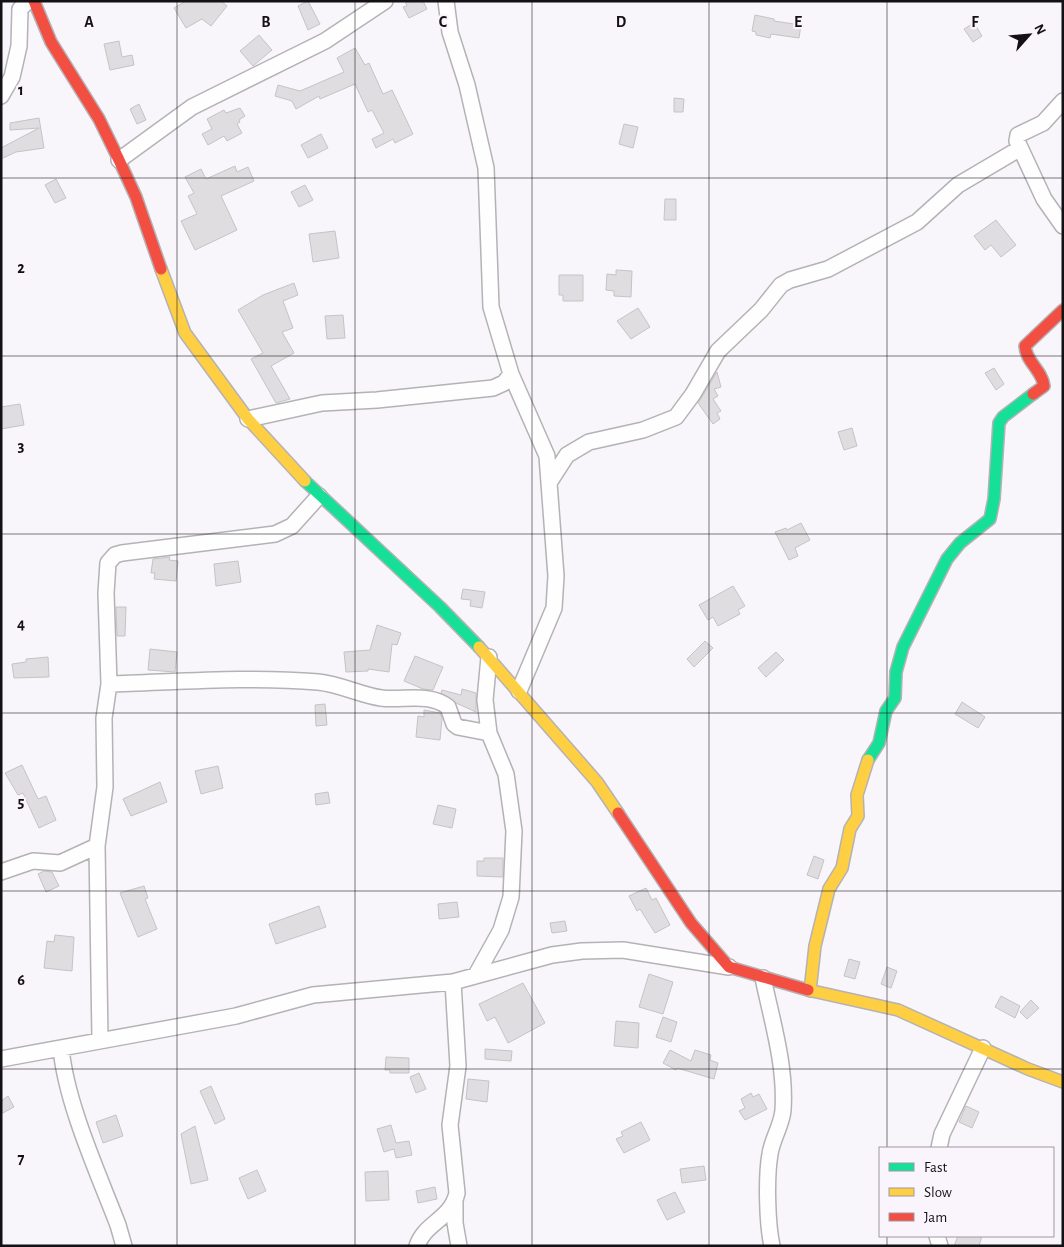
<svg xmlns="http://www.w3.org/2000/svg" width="1064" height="1247" font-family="'Alegreya Sans',sans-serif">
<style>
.building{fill:#e0dde0;stroke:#c6c3c6}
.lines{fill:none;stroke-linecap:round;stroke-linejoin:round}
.street-casing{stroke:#b4b2b5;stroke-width:18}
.fast-casing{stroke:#b4b2b5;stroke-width:14}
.slow-casing{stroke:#b4b2b5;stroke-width:14}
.jam-casing{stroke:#b4b2b5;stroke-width:14}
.street{stroke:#fefefe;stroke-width:15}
.fast{stroke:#16e098;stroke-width:11}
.slow{stroke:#ffcf43;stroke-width:11}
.jam{stroke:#f24e42;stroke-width:11}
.grid{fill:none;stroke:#131114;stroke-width:1;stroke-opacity:0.55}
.grid-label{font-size:16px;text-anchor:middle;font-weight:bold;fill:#131114;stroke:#faf4fd;stroke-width:4.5;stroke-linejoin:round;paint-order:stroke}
</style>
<rect width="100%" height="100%" fill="#f9f6fb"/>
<!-- building -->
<path class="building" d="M186 1H221L227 6 211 26 202 19 186 28 174 8Z
M308 1 320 24 308 30 298 6Z
M405 1H423L427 9 409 18 403 7 407 6Z
M755 15 774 19V21L801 25 799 38 771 34 770 38 756 35V32L752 31Z
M974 23 982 36 973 42 964 29Z
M259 35 272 50 253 66 240 51Z
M119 41 122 57 132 55 134 65 110 70 104 44Z
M355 48 365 65 369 63 383 94 392 90 413 134 395 143 393 139 376 148 372 139 384 133 372 110 368 112 355 84 320 99 319 96 296 109 292 101 275 96 278 85 300 91 344 72 337 58Z
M674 98 684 99 683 112H674Z
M139 104 146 120 137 124 130 109Z
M240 108 245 116 239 120 240 122 237 124 242 133 227 141 224 136 208 145 202 134 212 129 207 119 224 110 226 113Z
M39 118 44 148 16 152 1 159V148L39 128 10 130V123Z
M624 124 638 127 633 148 619 144Z
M321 134 328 148 308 158 301 145Z
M235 166 237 172 248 167 254 181 221 196 237 230 195 250 181 221 197 214 188 196 194 193 185 177 201 169 206 179Z
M56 179 66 198 55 203 45 185Z
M305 185 313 200 299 207 291 192Z
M665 199H676V220H664Z
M996 220 1016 245 1001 257 991 245 985 250 974 236Z
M335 231 339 258 313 262 309 234Z
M616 270 632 271 631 297 614 296V291L606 290 607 274 616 275Z
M559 275H583V301H563V295H559Z
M294 283 298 295 283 301 293 328 282 332 294 353 271 366 290 399 276 403 251 359 263 353 238 310 263 295Z
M638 308 650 327 631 339 617 321Z
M343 315 345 338 327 339 325 316Z
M994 368 1004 384 996 390 985 373Z
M717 372 721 387 714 389 718 396 713 399 721 411 717 413 720 419 713 424 698 403Z
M20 404 24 425 1 429V407Z
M852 428 857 446 844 450 838 432Z
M801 523 810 540 795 548 798 556 789 560 775 532 786 528 787 530Z
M170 557 169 560 178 561 176 581 154 579 155 573H151L153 559Z
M238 561 241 582 216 586 214 564Z
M733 586 745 606 738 610 740 614 718 626 713 617 708 620 699 605Z
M463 589 485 592 482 608 470 606 471 600 461 599Z
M116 607H126L125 636H117Z
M377 625 401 633 397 645 392 644 389 672 368 669V671L346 672 344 652 370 650Z
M705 641 713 648 694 667 687 659Z
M150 649 177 652 175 672 148 670Z
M776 652 784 660 766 677 758 668Z
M415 656 443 667 433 690 423 689 404 681Z
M48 657 49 677 14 678 12 664 26 662V659Z
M462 689 476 693V712L456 703 441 693 442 690 461 695Z
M962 702 985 717 978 728 955 714Z
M325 704 327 725 316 726 315 705Z
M424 710 440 713 442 718 440 740 416 737 418 716 424 717Z
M22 765 38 799 46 796 56 820 39 828 23 793 18 795 5 773Z
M218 766 223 788 201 794 195 771Z
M160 782 167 802 131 816 123 799Z
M328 792 330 803 316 805 315 794Z
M438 805 456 809 452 828 433 824Z
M814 856 824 860 818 879 807 875Z
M484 858H503V877L477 876V861H484Z
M44 871 52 872 59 886 46 892 38 874Z
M144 886 148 898 145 899 157 929 138 937 120 893Z
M646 888 652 900 656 898 670 925 655 933 640 909 637 911 629 896Z
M457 902 459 917 439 919 438 904Z
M319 906 326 927 276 944 269 924Z
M565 921 567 931 552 933 550 923Z
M55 935 74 937 72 971 44 968 47 941 54 942Z
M849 959 860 962 855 979 844 976Z
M887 967 897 971 891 988 881 984Z
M649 974 673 982 663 1014 639 1007Z
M523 983 545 1023 508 1043 495 1017 487 1021 479 1004Z
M1001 996 1020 1006 1015 1018 995 1007Z
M1031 1000 1039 1008 1027 1019 1020 1012Z
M663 1017 677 1022 671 1042 656 1037Z
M616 1021 639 1023 638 1048 614 1046Z
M485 1049 512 1051 511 1061 485 1059Z
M670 1050 691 1061 695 1050 711 1055 710 1060 718 1063 714 1079 677 1068 676 1070 663 1063Z
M386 1057 409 1058V1073H390V1070H385Z
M419 1073 426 1089 416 1093 410 1077Z
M468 1079 489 1081 487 1102 466 1099Z
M211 1086 225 1119 215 1124 200 1091Z
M751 1093 753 1097 759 1094 767 1109 745 1120 739 1111 745 1108 741 1099Z
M8 1096 14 1107 1 1114V1101Z
M966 1106 979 1112 972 1128 959 1122Z
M116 1115 123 1136 103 1143 96 1122Z
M641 1122 650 1140 624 1153 616 1139 623 1136 621 1132Z
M391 1125 396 1143 409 1141 412 1155 396 1158 394 1149 384 1152 377 1129Z
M195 1126 208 1180 191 1184 181 1134Z
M704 1166 706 1180 682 1183 680 1169Z
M257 1170 266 1191 248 1199 239 1178Z
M388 1171 389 1200 366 1201 365 1172Z
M435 1187 437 1199 418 1203 416 1191Z
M675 1192 685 1212 667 1220 657 1200Z
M958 1236H982L979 1246H954Z"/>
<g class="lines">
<defs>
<path id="street" d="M446 1 450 32 467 85 486 168 491 307 511 374 547 456 556 576 554 608 519 691
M1 96 12 77 19 46 20 9 28 1
M1063 101 1043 123 1018 135 1017 141 1044 199 1063 226
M119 160 192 107 325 41 385 1
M248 419 322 403 377 400 493 388 504 383 511 374
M549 483 567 455 589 442 643 430 676 417 693 394 718 351 761 310 781 285 790 280 828 269 917 222 958 185 1019 149
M109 684C178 682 249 676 318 682 340 684 360 695 381 698 402 701 429 692 448 707L454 724 458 727 489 733
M1 872 33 861 60 863 97 846
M476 975 501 930 511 897 514 831 506 774 489 733 485 700 489 657
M763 978C772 1021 786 1066 783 1110 782 1125 772 1139 770 1154 766 1177 767 1223 772 1246
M100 1040 97 846 105 787 104 718 109 684 106 593 108 563 115 555 122 553 275 534 292 526 319 496
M61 1048C66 1103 98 1173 118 1225L124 1246
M1 1059 236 1016 313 995 453 982 552 955 582 951 623 950 729 967
M939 1148 942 1134 983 1048
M455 1203V1223L459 1246
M937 1236 940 1246
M417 1246C425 1222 451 1220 457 1193L450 1125 458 1066 453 982"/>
<path id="fast" d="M305 481 440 607 479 647
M868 760 879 743 886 711 895 698 896 672 903 647 947 559 960 543 990 519 994 499 999 423 1003 417 1033 394"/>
<path id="slow" d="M161 269 185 333 248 419 305 481
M479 647 597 782 618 813
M808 990 898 1010 1028 1069 1063 1082
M810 991 815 946 829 889 842 868 850 829 858 816 857 795 868 760"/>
<path id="jam" d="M34 1 51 42 99 119 119 160 136 197 161 269
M1033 394 1044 386C1042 370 1026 362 1025 346L1063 310
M618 813 691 923 729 967 808 990"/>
</defs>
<!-- street casing -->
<use href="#street" class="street-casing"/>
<!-- fast casing -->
<use href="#fast" class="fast-casing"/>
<!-- slow casing -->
<use href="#slow" class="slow-casing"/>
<!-- jam casing -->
<use href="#jam" class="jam-casing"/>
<!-- street -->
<use href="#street" class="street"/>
<!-- fast -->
<use href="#fast" class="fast"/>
<!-- slow -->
<use href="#slow" class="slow"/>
<!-- jam -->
<use href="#jam" class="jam"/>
</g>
<!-- grid -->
<path class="grid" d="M177 1V1246M355 1V1246M532 1V1246M709 1V1246M887 1V1148M1 178H1063M1 356H1063M1 534H1063M1 713H1063M1 891H1063M1 1069H1063M887 1236V1246"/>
<g class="grid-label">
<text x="89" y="27">A</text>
<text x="266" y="27">B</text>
<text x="443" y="27">C</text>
<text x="621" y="27">D</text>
<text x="798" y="27">E</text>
<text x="975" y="27">F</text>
<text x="21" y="95">1</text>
<text x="21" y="273">2</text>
<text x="21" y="451">3</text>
<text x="21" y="629">4</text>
<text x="21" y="807">5</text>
<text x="21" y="985">6</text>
<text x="21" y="1164">7</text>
</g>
<!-- border -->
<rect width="1064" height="1247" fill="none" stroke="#131114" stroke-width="5"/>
<!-- legend -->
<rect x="879" y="1147" width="175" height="90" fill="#faf4fd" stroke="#9e99a0"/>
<rect x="889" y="1163" width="25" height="8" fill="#16e098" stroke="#9e99a0"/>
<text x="924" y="1172" font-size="15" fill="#131114">Fast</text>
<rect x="889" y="1188" width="25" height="8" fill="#ffcf43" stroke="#9e99a0"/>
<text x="924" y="1197" font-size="15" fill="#131114">Slow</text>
<rect x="889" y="1213" width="25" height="8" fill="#f24e42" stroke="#9e99a0"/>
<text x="924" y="1222" font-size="15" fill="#131114">Jam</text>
<!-- north arrow -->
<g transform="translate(1029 35) rotate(63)" stroke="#faf4fd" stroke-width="4" paint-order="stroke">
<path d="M0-4L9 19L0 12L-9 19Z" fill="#131114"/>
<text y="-8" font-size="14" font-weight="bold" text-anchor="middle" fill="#131114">N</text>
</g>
</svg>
